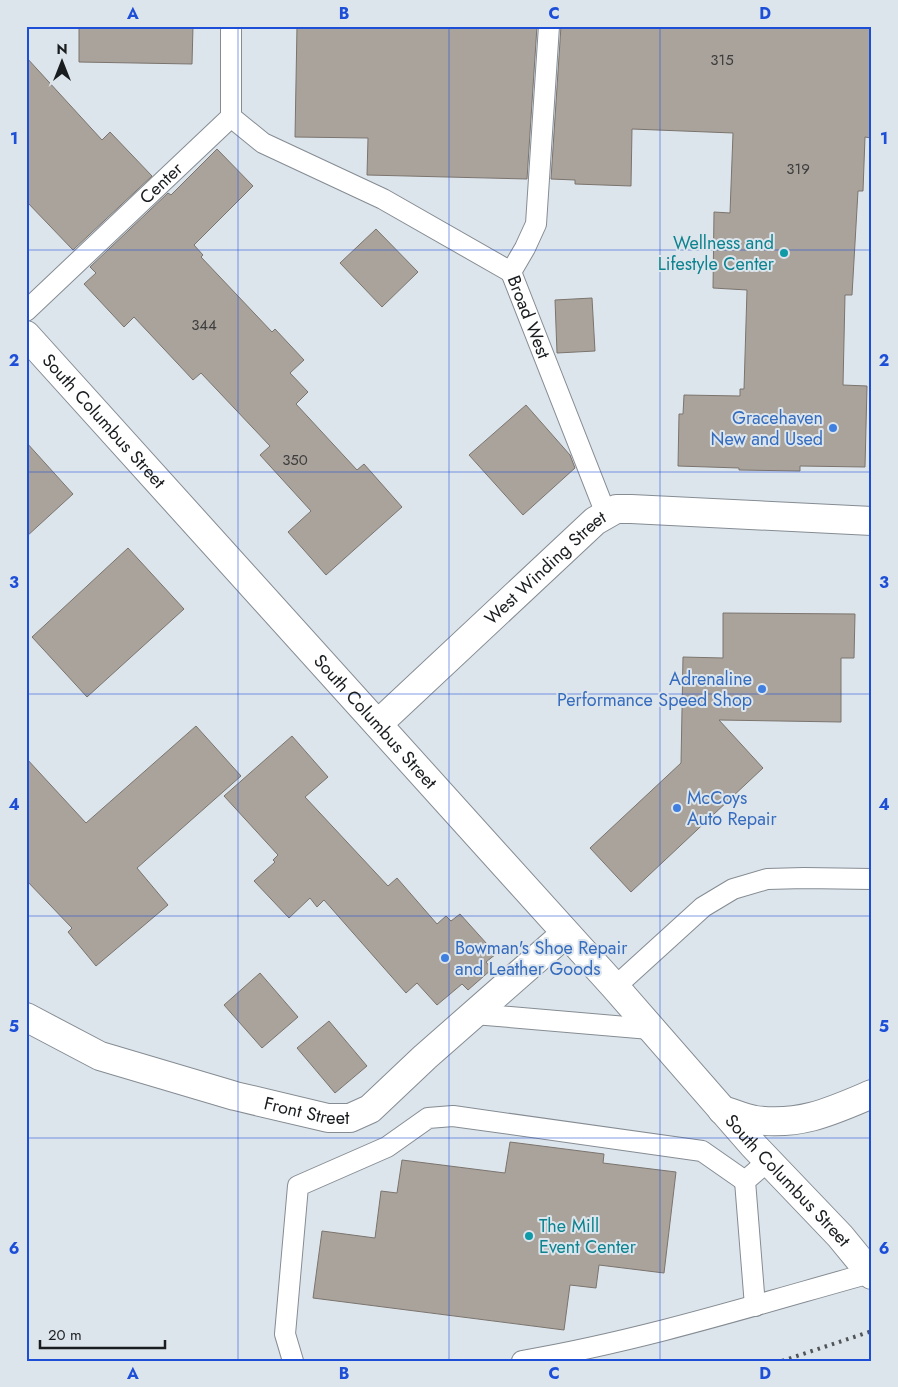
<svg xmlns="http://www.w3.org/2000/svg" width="898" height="1387" font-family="Jost,sans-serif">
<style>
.building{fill:#aaa39c;stroke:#7b746e}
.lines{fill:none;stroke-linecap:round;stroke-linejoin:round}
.service-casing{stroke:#858c93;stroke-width:22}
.minor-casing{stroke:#858c93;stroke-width:30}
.tertiary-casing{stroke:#858c93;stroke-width:30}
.service{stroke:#fff;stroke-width:20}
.minor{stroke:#fff;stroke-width:28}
.tertiary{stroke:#fff;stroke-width:28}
.rail{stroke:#515558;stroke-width:4;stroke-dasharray:2.5 5;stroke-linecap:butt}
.grid{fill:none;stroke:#1d4ed8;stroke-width:1;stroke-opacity:0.55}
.culture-dot{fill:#0f9aa8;stroke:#dde5ec;stroke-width:2}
.shop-dot{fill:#3f7fe0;stroke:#dde5ec;stroke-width:2}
.labels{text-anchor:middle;stroke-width:4;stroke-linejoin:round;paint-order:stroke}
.number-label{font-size:15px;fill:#3e3e3e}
.street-label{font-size:18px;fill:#1a1d1f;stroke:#dde5ec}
.culture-label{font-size:18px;fill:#0d838f;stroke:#dde5ec;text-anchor:end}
.shop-label{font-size:18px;fill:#366cbe;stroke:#dde5ec;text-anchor:end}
.neatline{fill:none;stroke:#1d4ed8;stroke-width:2}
.grid-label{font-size:16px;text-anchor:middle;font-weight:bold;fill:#1d4ed8}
</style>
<rect width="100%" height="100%" fill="#dde5ec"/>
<!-- building -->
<path class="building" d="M79 26H193L192 64 79 62Z
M297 26H537L527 179 367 175 368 138 295 137Z
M561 26H872L871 138 865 137 863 191H858L852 295H845L843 385 867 386 865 467 800 466V471L739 470V468L678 466 679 414H683L684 395 740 396V389H744L747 290 713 288 714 212 730 213 733 133 632 129 631 186 575 184V180L551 179Z
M26 57 102 140 110 132 152 176 73 250 26 201Z
M217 149 253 186 194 245 203 255 201 257 272 332 275 329 304 360 290 373 308 392 296 404 357 470 364 464 402 507 326 575 288 532 311 511 260 455 270 446 201 373 193 380 134 317 124 327 84 284 96 273 90 267 168 193 171 195Z
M376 229 418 272 382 307 340 263Z
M592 298 595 351 557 353 555 300Z
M526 405 570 455 575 468 523 515 469 455Z
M26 442 73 494 26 537Z
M128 548 184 609 87 697 32 637Z
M723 613 855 614 854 658H841V722L719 720 763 768 631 892 590 848 681 763 683 657 723 658Z
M196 726 241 776 137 868 168 905 96 966 68 932 72 928 26 880V758L86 823Z
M292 736 328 777 305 797 388 886 397 878 437 924 446 916 451 921 460 914 496 954 486 962 492 969 468 990 462 984 437 1005 417 983 406 993 324 900 317 907 310 898 289 918 254 881 275 862 273 860 278 855 224 796Z
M260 973 298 1017 262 1048 224 1005Z
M329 1021 367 1066 335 1093 297 1048Z
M510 1142 604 1154 603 1163 676 1172 664 1273 599 1265 596 1288 570 1285 564 1330 313 1298 322 1231 375 1238 381 1191 397 1193 402 1160 505 1173Z"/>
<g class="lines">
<defs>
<g id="service">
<path id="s1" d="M549 26 536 224 525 248 511 272 606 514"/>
<path d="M231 117 263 143 383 199 511 272"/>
<path id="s2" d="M26 311 231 117V26"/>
<path d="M615 987 703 907 733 889 767 879 804 878 872 879"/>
<path d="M474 1014 650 1029"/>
<path d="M755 1306 745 1181 768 1161"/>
<path d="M293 1361 285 1334 298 1186 387 1147 428 1118 453 1116 702 1151 745 1181"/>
<path d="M522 1361C640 1341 755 1305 870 1273"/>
</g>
<g id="minor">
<path id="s3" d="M378 724 595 521 616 509H631L872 521"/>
<path id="s4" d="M26 1017 100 1056 235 1096 328 1118H350L370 1109 425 1057 565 934"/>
</g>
<g id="tertiary">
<path id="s5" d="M26 335 615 987 753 1145 840 1236 872 1275"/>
<path d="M722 1110C733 1113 744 1118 755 1120 801 1126 832 1111 872 1094"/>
</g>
</defs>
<!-- service casing -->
<use href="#service" class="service-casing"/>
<!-- minor casing -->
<use href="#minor" class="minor-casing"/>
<!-- tertiary casing -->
<use href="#tertiary" class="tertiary-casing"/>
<!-- service -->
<use href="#service" class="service"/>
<!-- minor -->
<use href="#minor" class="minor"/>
<!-- tertiary -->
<use href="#tertiary" class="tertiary"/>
<!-- rail -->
<path class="rail" d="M782 1361 872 1331"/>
</g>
<!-- grid -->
<path class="grid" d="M238 26V1361M449 26V1361M660 26V1361M26 250H872M26 472H872M26 694H872M26 916H872M26 1138H872"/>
<!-- markers -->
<g class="culture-dot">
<circle cx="784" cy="253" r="5"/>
<circle cx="529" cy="1236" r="5"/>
</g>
<g class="shop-dot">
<circle cx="833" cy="428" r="5"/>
<circle cx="762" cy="689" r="5"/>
<circle cx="677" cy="808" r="5"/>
<circle cx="445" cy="958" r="5"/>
</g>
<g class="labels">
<!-- number labels -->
<g class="number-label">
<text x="722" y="65">315</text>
<text x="798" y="174">319</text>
<text x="204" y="330">344</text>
<text x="295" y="465">350</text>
</g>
<!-- street labels -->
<g class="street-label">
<text dy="6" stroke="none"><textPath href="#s2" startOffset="186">Center</textPath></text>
<text dy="6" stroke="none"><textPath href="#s1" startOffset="301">Broad West</textPath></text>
<text dy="6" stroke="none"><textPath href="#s5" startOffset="116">South Columbus Street</textPath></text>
<text dy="6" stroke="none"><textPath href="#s3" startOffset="229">West Winding Street</textPath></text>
<text dy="6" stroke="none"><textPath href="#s5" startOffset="521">South Columbus Street</textPath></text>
<text dy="6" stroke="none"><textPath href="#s4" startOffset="298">Front Street</textPath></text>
<text dy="6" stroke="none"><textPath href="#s5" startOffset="1138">South Columbus Street</textPath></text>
</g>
<!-- culture labels -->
<g class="culture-label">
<text x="774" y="249">Wellness and<tspan x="774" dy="21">Lifestyle Center</tspan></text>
<text x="539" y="1232" text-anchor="start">The Mill<tspan x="539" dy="21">Event Center</tspan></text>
</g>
<!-- shop labels -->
<g class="shop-label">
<text x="823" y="424">Gracehaven<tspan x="823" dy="21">New and Used</tspan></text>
<text x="752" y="685">Adrenaline<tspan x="752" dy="21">Performance Speed Shop</tspan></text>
<text x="687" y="804" text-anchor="start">McCoys<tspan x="687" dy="21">Auto Repair</tspan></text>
<text x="455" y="954" text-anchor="start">Bowman's Shoe Repair<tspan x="455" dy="21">and Leather Goods</tspan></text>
</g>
</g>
<!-- border -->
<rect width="898" height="1387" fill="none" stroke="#dde5ec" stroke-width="55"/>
<!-- north arrow -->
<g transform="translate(62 62)" stroke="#dde5ec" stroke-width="4" paint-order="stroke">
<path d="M0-4L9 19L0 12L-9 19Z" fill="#1a1d1f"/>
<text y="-8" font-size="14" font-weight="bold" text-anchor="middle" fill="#1a1d1f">N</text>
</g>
<!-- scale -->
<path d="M40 1340v8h125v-8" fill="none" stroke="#1a1d1f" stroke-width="2.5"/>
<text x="48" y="1340" font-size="15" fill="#1a1d1f" stroke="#dde5ec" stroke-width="4" paint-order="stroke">20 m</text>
<rect x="28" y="28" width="842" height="1332" class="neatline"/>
<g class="grid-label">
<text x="133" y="19">A</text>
<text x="344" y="19">B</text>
<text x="554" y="19">C</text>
<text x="765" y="19">D</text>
<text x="14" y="144">1</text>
<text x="884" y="144">1</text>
<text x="14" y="366">2</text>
<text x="884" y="366">2</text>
<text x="14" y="588">3</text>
<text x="884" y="588">3</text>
<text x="14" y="810">4</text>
<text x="884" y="810">4</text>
<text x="14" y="1032">5</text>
<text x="884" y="1032">5</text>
<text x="14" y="1254">6</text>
<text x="884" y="1254">6</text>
<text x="133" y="1379">A</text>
<text x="344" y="1379">B</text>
<text x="554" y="1379">C</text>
<text x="765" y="1379">D</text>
</g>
</svg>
